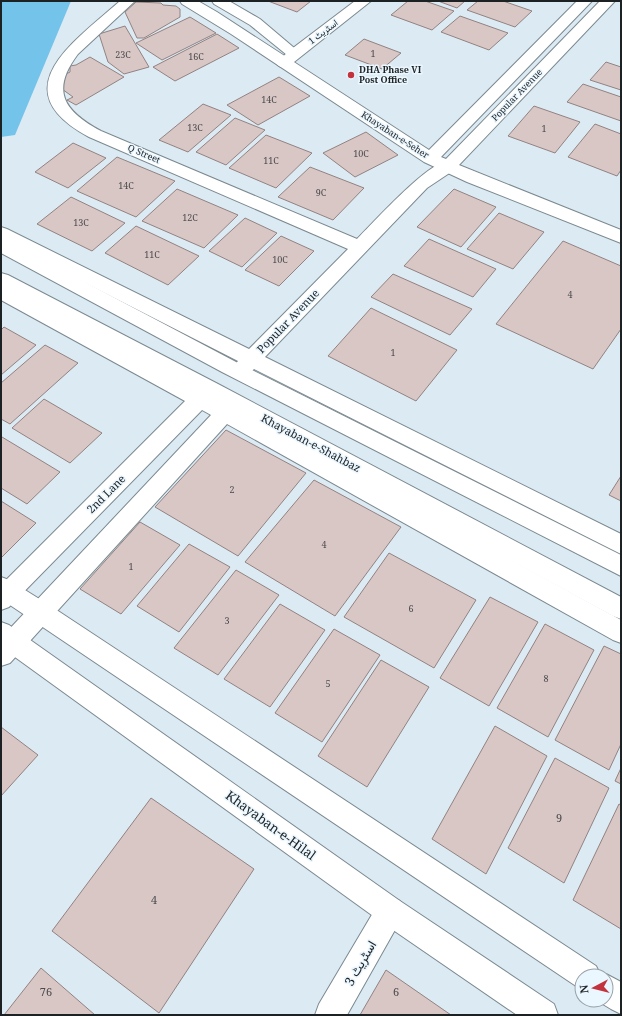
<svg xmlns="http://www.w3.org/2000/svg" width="622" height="1016" font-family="'Noto Serif',Vazirmatn,serif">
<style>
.green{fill:#74c3ea}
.building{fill:#d9c7c6;stroke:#928281}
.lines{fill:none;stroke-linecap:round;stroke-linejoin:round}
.street-casing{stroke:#7b8990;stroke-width:2}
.secondary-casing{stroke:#7b8990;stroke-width:2}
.street{fill:#fff;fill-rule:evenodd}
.secondary{fill:#fff;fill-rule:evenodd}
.poi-dot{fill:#c3333e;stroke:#ebf7fe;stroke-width:1.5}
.labels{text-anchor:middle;stroke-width:3;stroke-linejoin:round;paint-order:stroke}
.far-street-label{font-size:9px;fill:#1c2124;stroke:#ebf7fe}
.number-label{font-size:9px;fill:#4b4a4c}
.far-poi-label{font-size:9px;font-weight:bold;fill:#1c2124;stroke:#ebf7fe;text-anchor:start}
.street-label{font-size:11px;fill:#1c2124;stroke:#ebf7fe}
.near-number-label{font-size:11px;fill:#4b4a4c}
.near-street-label{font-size:13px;fill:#1c2124;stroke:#ebf7fe}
</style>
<rect width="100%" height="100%" fill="#dcebf3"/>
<!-- green -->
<path class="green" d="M1 1H71L15 135 1 137Z"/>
<!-- building -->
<path class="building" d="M268 1H311L297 12Z
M408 1H425L454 11 432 30 391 15Z
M438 1H465L457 8Z
M478 1H503L532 11 515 27 467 10Z
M136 2 161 3 163 5 176 6 180 9V17L144 38H137L125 12Z
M460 16 508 33 489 50 441 32Z
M190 17 216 33 162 60 136 43Z
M125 26 149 67 124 74 108 62 99 34Z
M217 34 239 48 175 81 153 67Z
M364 39 401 53 382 69 345 55Z
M90 57 124 77 76 105 67 100 73 97 62 89V76L70 72V66L76 65Z
M606 62 621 67V90L590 80Z
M279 77 310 96 258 125 227 105Z
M583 84 621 97V121L567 102Z
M203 104 231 115 188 152 159 140Z
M534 106 580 122 555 153 508 136Z
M235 118 265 130 226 165 196 152Z
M595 124 621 134V170L617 176 568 157Z
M366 132 398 155 355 177 323 153Z
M266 135 312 153 276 188 229 168Z
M73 143 106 158 68 188 35 172Z
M117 157 175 181 136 217 77 191Z
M310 167 364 188 333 220 278 197Z
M177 189 238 215 204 248 142 221Z
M454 189 496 207 461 247 417 227Z
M71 197 125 223 92 251 37 224Z
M499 213 544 232 513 269 467 249Z
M245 218 277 233 242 267 209 251Z
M136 226 199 256 168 285 105 253Z
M281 236 314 251 279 286 245 270Z
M429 239 496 269 473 297 404 266Z
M563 241 621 266V329L593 369 496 324Z
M393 274 472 309 450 335 371 297Z
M371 308 457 350 416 401 328 356Z
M4 327 36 345 1 375V330Z
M45 345 78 363 10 424 1 419V383Z
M44 399 102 433 70 463 12 428Z
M226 430 306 473 238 556 155 507Z
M2 437 60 472 27 504 1 488V438Z
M621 476V501L609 495Z
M314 480 401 527 335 616 245 562Z
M1 501 36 523 1 558Z
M140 522 180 545 121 614 80 589Z
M189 544 230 567 179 632 137 606Z
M389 553 476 600 434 668 344 617Z
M236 570 279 595 218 675 174 648Z
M490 597 538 622 489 706 440 678Z
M280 604 325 630 270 707 224 679Z
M545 624 594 650 548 737 497 708Z
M334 629 380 655 322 742 275 713Z
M604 646 621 654V744L609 770 555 740Z
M381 660 429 687 367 787 318 756Z
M495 726 547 756 486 874 432 839Z
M1 727 38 755 1 796Z
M555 758 609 788 564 883 508 848Z
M621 768V784L615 781Z
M151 798 254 869 159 1013 52 931Z
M619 804 621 805V929L573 900Z
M41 968 95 1015H4Z
M386 970 451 1015H360Z"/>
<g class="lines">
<defs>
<path id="street" d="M120 1H135L78 54C50 91 64 111 101 131L357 239C372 224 429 161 448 161 450 161 452 162 454 162L456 166 454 170 427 188 265 357 621 534V554L254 369C247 376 243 378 234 375L231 370 238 361 1 240V227L7 229 249 349 348 249 89 137C0 90 75 41 120 1Z
M355 1H371L289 66 284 68 279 66 276 63 289 51Z
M1 286 8 287 198 389C204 383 208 382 216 385L219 390 214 398 222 402C228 396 233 395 241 398L244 403 239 411 621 620V643L613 640 227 424 10 663 1 666V638L211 415 202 410 9 607 1 610V585L185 401 1 300Z
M390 897 400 901 404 911 400 921 347 1015H315L319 1004 380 901Z"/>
<path id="secondary" d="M180 1H198L217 12 429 150 577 1H592L441 157 446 159 600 1H615L459 165 621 230V243L467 182 424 162 231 34 182 4Z
M212 1H229L260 19 299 52 297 55 292 56 287 55 250 25 214 4Z
M1 239 7 241 236 362 621 555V576L222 372 1 253Z
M1 273 8 275 218 384 621 597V619L613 616 204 394 1 287Z
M1 577 9 580 49 605 596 966 601 976H582V989L576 986 1 599Z
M1 622 9 625 400 901 554 1004 558 1015H517L380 921 1 647Z
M606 974 621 982V1014L611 1009 596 1000H606V976H602Z"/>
</defs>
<!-- street casing -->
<use href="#street" class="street-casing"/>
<!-- secondary casing -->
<use href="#secondary" class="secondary-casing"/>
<!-- street -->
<use href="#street" class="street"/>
<!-- secondary -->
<use href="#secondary" class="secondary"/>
</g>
<!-- markers -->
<circle class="poi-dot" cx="351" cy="75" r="4"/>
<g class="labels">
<!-- far-street labels -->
<g class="far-street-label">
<text transform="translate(323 32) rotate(-37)" y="3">اسٹریٹ 1</text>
<text transform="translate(517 95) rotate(-46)" y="3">Popular Avenue</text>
<text transform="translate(395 135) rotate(33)" y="3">Khayaban-e-Seher</text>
<text transform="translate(144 154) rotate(23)" y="3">Q Street</text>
</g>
<!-- number labels -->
<g class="number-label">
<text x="373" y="57">1</text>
<text x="123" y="58">23C</text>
<text x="196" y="60">16C</text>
<text x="269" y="103">14C</text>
<text x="195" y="131">13C</text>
<text x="544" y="132">1</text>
<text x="361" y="157">10C</text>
<text x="271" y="164">11C</text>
<text x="126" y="189">14C</text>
<text x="321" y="196">9C</text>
<text x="190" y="221">12C</text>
<text x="81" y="226">13C</text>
<text x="152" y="258">11C</text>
<text x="280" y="263">10C</text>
<text x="570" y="298">4</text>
<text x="393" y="356">1</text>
<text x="232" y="493">2</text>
<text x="324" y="548">4</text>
<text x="131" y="570">1</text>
<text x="411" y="612">6</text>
<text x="227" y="624">3</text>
<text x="546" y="682">8</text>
<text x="328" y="687">5</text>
</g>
<!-- far-poi labels -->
<g class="far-poi-label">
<text x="359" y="73">DHA Phase VI<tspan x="359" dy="10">Post Office</tspan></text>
</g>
<!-- street labels -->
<g class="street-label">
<text transform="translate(288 321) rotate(-46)" y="4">Popular Avenue</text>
<text transform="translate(311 443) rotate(28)" y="4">Khayaban-e-Shahbaz</text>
<text transform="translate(106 494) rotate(-45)" y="4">2nd Lane</text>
</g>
<!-- near-number labels -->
<g class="near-number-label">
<text x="559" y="822">9</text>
<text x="154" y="904">4</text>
<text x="46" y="996">76</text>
<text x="396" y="996">6</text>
</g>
<!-- near-street labels -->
<g class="near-street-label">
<text transform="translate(271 825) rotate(36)" y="5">Khayaban-e-Hilal</text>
<text transform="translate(360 963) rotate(-60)" y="5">اسٹریٹ 3</text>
</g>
</g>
<!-- border -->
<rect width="622" height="1016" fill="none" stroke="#1c2124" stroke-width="4"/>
<!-- north arrow -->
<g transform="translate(594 988) rotate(263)"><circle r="19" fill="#ebf7fe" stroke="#98a1a7"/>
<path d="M0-3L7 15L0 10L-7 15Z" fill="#c3333e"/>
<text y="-6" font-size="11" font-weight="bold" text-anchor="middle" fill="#1c2124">N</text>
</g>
</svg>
